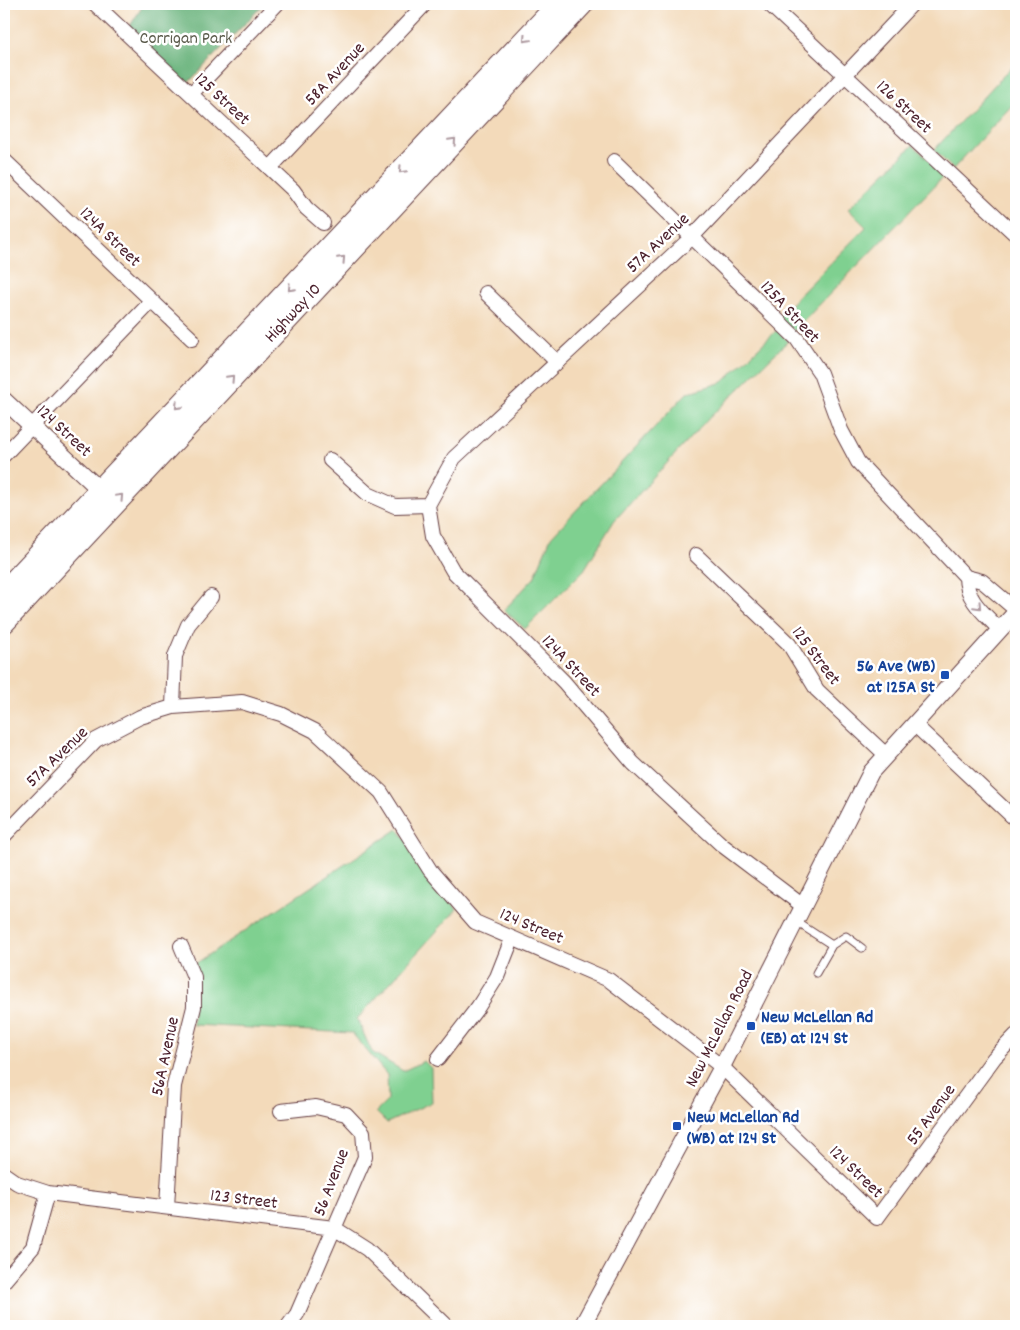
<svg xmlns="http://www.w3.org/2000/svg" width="1020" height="1330" font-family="Dekko,sans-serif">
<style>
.green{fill:#7fd090;stroke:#64785e}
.forest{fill:#67b27a;stroke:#586852}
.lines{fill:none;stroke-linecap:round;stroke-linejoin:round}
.service-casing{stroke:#633b40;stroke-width:9}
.minor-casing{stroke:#633b40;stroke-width:16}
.tertiary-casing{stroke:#633b40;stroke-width:18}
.trunk-casing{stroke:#633b40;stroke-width:24}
.service{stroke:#fff;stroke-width:7}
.minor{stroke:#fff;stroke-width:14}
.tertiary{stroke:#fff;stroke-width:16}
.trunk{stroke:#fff;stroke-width:22}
.oneway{stroke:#ae9aa0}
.transit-dot{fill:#1a4fb4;stroke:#fff;stroke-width:2}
.labels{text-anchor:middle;stroke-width:5;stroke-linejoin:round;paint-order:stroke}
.park-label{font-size:18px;fill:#5d5d4e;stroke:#fff}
.street-label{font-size:18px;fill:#4a1f2b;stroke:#fff}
.transit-label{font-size:18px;font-weight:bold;fill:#164399;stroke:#fff;text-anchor:start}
</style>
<rect width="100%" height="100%" fill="#fff"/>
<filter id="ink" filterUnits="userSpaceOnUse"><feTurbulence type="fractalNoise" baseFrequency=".02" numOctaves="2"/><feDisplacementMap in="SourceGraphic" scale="10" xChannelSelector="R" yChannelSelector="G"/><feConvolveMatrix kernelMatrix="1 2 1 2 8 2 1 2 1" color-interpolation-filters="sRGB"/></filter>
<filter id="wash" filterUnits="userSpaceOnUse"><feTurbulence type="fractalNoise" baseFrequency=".0096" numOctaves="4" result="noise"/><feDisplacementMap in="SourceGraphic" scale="20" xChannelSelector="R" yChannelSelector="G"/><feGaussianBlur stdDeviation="1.12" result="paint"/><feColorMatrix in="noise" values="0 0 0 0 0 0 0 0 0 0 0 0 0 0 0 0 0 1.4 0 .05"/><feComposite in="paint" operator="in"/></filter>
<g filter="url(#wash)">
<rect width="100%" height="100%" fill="#f3daba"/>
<!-- green -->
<path class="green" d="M1016 62V101L953 169 934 150Z
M913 145 945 175 794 331 778 317 866 227 848 209Z
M777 330 788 341 701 426 614 521 584 570 525 629 504 610 534 578 551 537 687 393 723 382Z
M398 829 457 909 357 1019 372 1052 403 1071 424 1061 431 1068 432 1102 387 1123 376 1112 388 1100 387 1075 352 1033 193 1025 192 966Z"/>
<!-- forest -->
<path class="forest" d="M144 4H264L187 84 128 29Z"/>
</g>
<g filter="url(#ink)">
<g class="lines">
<defs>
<path id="service" d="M795 921 832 945 816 973
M832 945 846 936 862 948"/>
<path id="minor" d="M95 4 293 190 306 208 323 223
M769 4 1016 235
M191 94 277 4
M4 160 192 339
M614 161 797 339 820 373 841 430 858 462 966 577 982 581 1016 610
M270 168 425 4
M486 293 556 361
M4 455 152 301
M330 460 368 494 395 506 428 505 433 536 453 571 564 682 633 763 722 845 803 906
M428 505 454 458 691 238 912 4
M696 555 789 644 817 690 886 755
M966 577C966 600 985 614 1000 630
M173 707 175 656 188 625 211 597
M915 725 1016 820
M4 836 96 740 140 717 173 707 242 702 281 714 315 731 381 792 430 870 475 922 609 980 722 1067 877 1218 994 1058 1016 1035
M438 1059 478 1007 497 977 512 939
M281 1111 316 1107 346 1114 363 1132 365 1157 297 1314 288 1326
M4 1174 17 1183 48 1193 334 1228 367 1249 447 1326
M167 1207 174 1086 194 1007V977L181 946
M4 1281 33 1247 48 1193"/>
<path id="tertiary" d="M4 400 99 489
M582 1326 724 1063 871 772 1016 612"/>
<path id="trunk" d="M4 592 559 4
M4 622 582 4"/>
</defs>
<!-- service casing -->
<use href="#service" class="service-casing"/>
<!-- minor casing -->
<use href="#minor" class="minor-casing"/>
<!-- tertiary casing -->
<use href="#tertiary" class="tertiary-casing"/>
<!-- trunk casing -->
<use href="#trunk" class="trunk-casing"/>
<!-- service -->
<use href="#service" class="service"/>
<!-- minor -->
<use href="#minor" class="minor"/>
<!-- tertiary -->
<use href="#tertiary" class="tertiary"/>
<!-- trunk -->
<use href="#trunk" class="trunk"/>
</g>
<!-- one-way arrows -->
<defs><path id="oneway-chevron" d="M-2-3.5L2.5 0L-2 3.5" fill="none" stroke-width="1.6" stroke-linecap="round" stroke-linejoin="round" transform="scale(1.25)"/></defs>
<g class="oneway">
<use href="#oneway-chevron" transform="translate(526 39) rotate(133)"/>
<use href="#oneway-chevron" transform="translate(453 141) rotate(-47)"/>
<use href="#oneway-chevron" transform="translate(402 170) rotate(133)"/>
<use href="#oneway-chevron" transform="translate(342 259) rotate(-47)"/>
<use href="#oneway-chevron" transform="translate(291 288) rotate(134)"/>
<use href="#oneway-chevron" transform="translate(231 378) rotate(-47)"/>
<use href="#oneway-chevron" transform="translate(178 406) rotate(134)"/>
<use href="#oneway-chevron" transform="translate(120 497) rotate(-47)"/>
<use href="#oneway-chevron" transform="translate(978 606) rotate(47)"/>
</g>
</g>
<!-- markers -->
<g class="transit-dot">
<rect x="940" y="670" width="10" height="10" rx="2.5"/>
<rect x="746" y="1021" width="10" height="10" rx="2.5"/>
<rect x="672" y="1121" width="10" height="10" rx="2.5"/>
</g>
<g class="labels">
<!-- park labels -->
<g class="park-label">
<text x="186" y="43">Corrigan Park</text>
</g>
<!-- street labels -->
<g class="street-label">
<text transform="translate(334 73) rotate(-47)" y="6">58A Avenue</text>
<text transform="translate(223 98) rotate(43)" y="6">125 Street</text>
<text transform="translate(905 106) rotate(43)" y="6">126 Street</text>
<text transform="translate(111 236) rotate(44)" y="6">124A Street</text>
<text transform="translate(657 242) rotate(-43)" y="6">57A Avenue</text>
<text transform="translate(791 311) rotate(47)" y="6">125A Street</text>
<text transform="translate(292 312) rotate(-47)" y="6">Highway 10</text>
<text transform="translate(65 430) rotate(43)" y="6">124 Street</text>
<text transform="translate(817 655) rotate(53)" y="6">125 Street</text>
<text transform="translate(572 665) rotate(47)" y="6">124A Street</text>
<text transform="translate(56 756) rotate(-44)" y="6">57A Avenue</text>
<text transform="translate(532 925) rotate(23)" y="6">124 Street</text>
<text transform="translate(718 1028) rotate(-63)" y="6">New McLellan Road</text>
<text transform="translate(164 1056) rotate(-78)" y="6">56A Avenue</text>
<text transform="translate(930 1114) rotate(-54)" y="6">55 Avenue</text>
<text transform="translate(857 1171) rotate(44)" y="6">124 Street</text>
<text transform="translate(330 1182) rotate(-69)" y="6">56 Avenue</text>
<text transform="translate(244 1198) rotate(7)" y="6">123 Street</text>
</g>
<!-- transit labels -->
<g class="transit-label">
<text x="935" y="671" text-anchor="end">56 Ave (WB)<tspan x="935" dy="21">at 125A St</tspan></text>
<text x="761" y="1022">New McLellan Rd<tspan x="761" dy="21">(EB) at 124 St</tspan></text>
<text x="687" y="1122">New McLellan Rd<tspan x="687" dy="21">(WB) at 124 St</tspan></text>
</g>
</g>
<!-- margin -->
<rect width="1020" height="1330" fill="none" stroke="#fff" stroke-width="20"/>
</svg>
